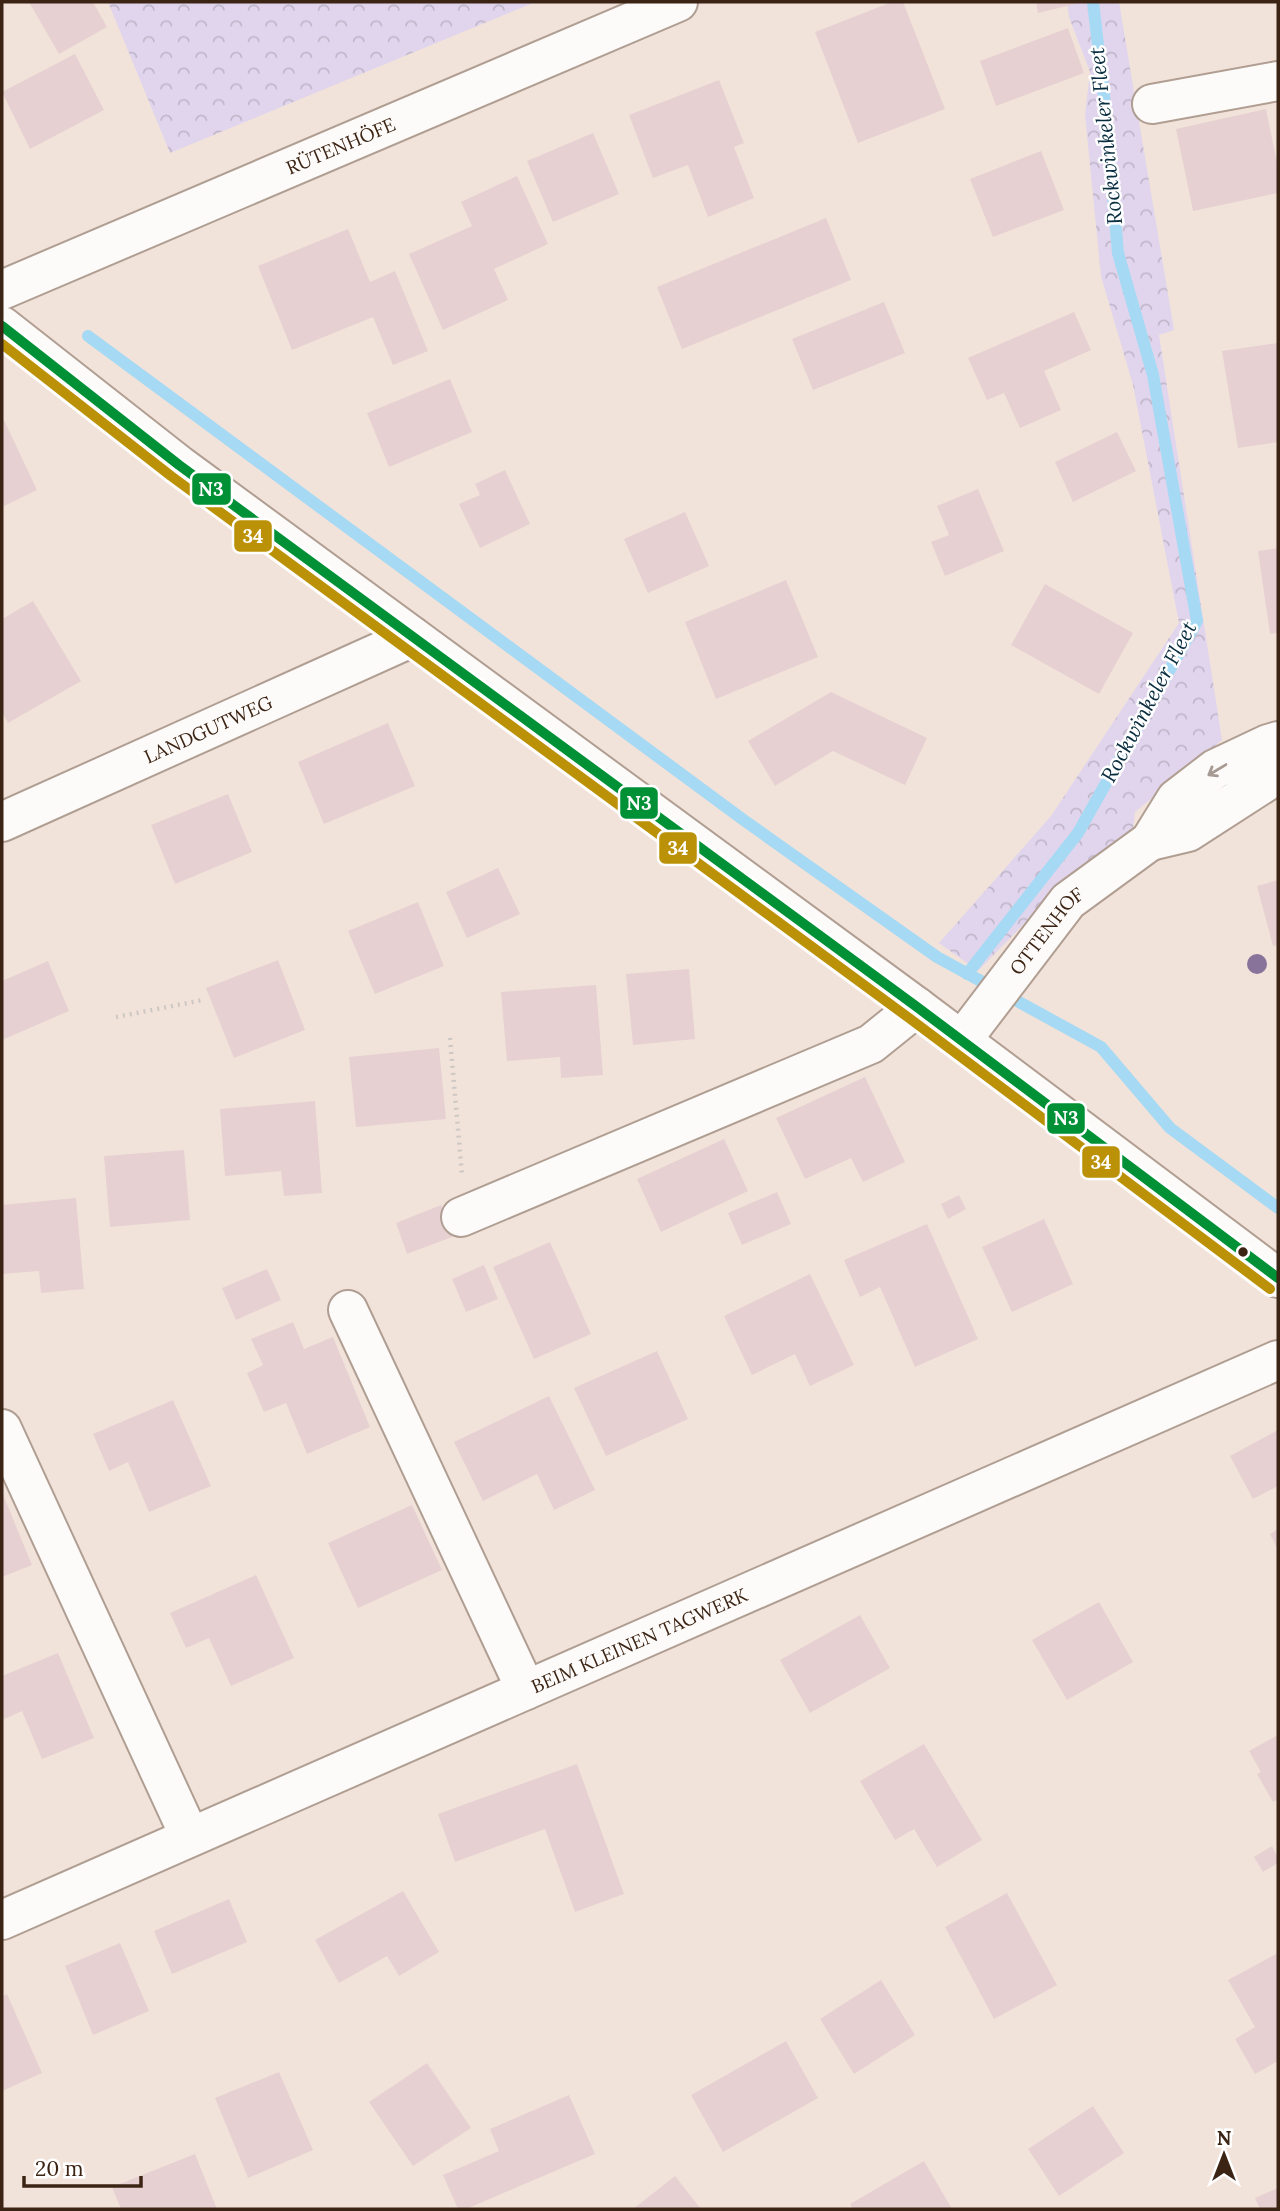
<svg xmlns="http://www.w3.org/2000/svg" width="1280" height="2211" font-family="Lora,serif">
<style>
.forest{fill:url(#forest-crowns)}
.lines{fill:none;stroke-linecap:round;stroke-linejoin:round}
.stream{stroke:#a6d9f3;stroke-width:12}
.building{fill:#e6d0d2}
.minor-casing{stroke:#b09e92;stroke-width:42}
.major-casing{stroke:#b09e92;stroke-width:42}
.path{stroke:#cec8c4;stroke-width:4.5;stroke-dasharray:2 5;stroke-linecap:butt}
.minor{stroke:#fdfbf9;stroke-width:38}
.major{stroke:#fdfbf9;stroke-width:38}
.bus-1-casing{stroke:#fff;stroke-width:16}
.bus-2-casing{stroke:#fff;stroke-width:16}
.bus-1{stroke:#009035;stroke-width:10}
.bus-2{stroke:#bb9107;stroke-width:10}
.tree{fill:#88739a}
.oneway{stroke:#a69a92}
.bus-dot{fill:#3c2414;stroke:#fff;stroke-width:2.5}
.labels{text-anchor:middle;stroke-width:5;stroke-linejoin:round;paint-order:stroke}
.street-label{font-size:19px;fill:#3c2414;stroke:#fff}
.water-label{font-size:21px;font-style:italic;fill:#082d3e;stroke:#fff}
.line-badge{stroke:#fff;stroke-width:2.5}
.badge-label{font-size:19px;text-anchor:middle;font-weight:bold;fill:#fff}
</style>
<defs>
<pattern id="forest-crowns" width="20" height="18" patternUnits="userSpaceOnUse" patternTransform="scale(1.75)"><rect width="20" height="18" fill="#e0d5ed"/><path d="M2 6a3 3 0 1 1 6 0M12 15a3 3 0 1 1 6 0" fill="none" stroke="#c1b7ca"/></pattern>
</defs>
<rect width="100%" height="100%" fill="#f2e3da"/>
<!-- forest -->
<path class="forest" d="M108 2H532L533 3 170 153Z
M1067 2H1119L1174 330 1159 335 1222 740 1135 812 1132 835 1062 885 978 971 939 943 1051 816 1179 623 1133 385 1101 276 1085 115 1090 72 1069 17Z"/>
<g class="lines">
<!-- stream -->
<path class="stream" d="M88 336 745 821 937 957 1101 1047 1170 1128 1278 1208
M967 974 1078 833 1197 621 1153 375 1118 253 1104 96 1093 2"/>
</g>
<!-- building -->
<path class="building" d="M29 2H93L107 27 59 54Z
M892 2H903L945 109 858 143 815 32Z
M1036 2H1080V3L1038 13Z
M1068 28 1084 73 996 106 980 61Z
M75 54 104 110 30 149 2 92Z
M719 80 744 143 734 147 754 198 708 217 688 165 653 178 629 115Z
M1266 109 1278 168V193L1193 211 1176 129Z
M593 133 619 194 553 222 527 161Z
M1041 151 1064 210 993 237 970 179Z
M517 176 548 244 494 269 508 300 443 330 409 254 472 226 461 202Z
M826 218 851 280 682 349 657 287Z
M348 229 370 282 395 271 428 351 393 365 373 317 292 350 258 266Z
M884 302 905 353 813 390 792 339Z
M1074 312 1091 350 1044 371 1061 410 1020 428 1004 393 987 400 968 358Z
M1278 343V442L1238 448 1222 351Z
M450 379 472 432 389 467 367 413Z
M2 416 37 490 2 507Z
M1117 432 1136 471 1073 502 1055 462Z
M505 470 530 524 480 548 459 504 480 495 475 484Z
M978 489 1004 551 945 576 931 542 949 535 937 506Z
M685 512 709 566 648 593 624 539Z
M1278 548V633L1270 634 1258 551Z
M786 580 818 657 716 699 685 622Z
M1045 584 1133 633 1099 694 1011 645Z
M33 601 81 681 8 723 2 712V619Z
M831 692 927 738 905 785 833 751 775 786 748 741Z
M388 723 415 786 324 824 298 762Z
M228 794 252 852 175 884 151 825Z
M498 868 520 914 467 938 446 892Z
M1278 880V945L1273 946 1257 886Z
M418 902 444 966 375 994 348 931Z
M278 960 305 1030 234 1058 206 988Z
M48 961 69 1011 2 1040V981Z
M689 969 695 1039 633 1045 626 974Z
M596 985 603 1075 561 1078 560 1057 507 1061 501 992Z
M439 1048 446 1119 356 1127 349 1057Z
M865 1077 905 1162 863 1182 851 1158 805 1179 776 1118Z
M315 1101 322 1193 284 1196 281 1171 225 1176 220 1109Z
M724 1139 748 1191 661 1232 637 1179Z
M184 1150 190 1220 110 1227 104 1156Z
M777 1192 791 1224 742 1245 728 1213Z
M959 1195 966 1209 948 1219 941 1204Z
M76 1198 84 1289 41 1293 39 1271 2 1274V1205Z
M441 1205 452 1237 407 1254 396 1223Z
M1044 1219 1073 1284 1012 1312 982 1247Z
M927 1224 978 1339 915 1367 880 1287 860 1297 844 1260Z
M550 1242 591 1334 534 1359 493 1267Z
M484 1265 498 1299 466 1312 452 1279Z
M267 1269 281 1300 236 1320 222 1288Z
M810 1274 854 1365 810 1386 795 1354 752 1375 724 1316Z
M293 1322 304 1349 333 1337 370 1427 307 1454 286 1403 264 1412 247 1373 263 1365 251 1339Z
M657 1351 688 1419 606 1456 574 1388Z
M549 1396 595 1490 554 1510 537 1474 483 1501 454 1442Z
M173 1400 211 1486 149 1512 128 1462 109 1471 93 1434Z
M1278 1430V1486L1253 1499 1230 1456Z
M2 1492 32 1565 2 1577Z
M412 1505 442 1570 358 1608 328 1543Z
M1278 1529V1550L1270 1534Z
M256 1575 294 1658 231 1686 209 1638 186 1648 170 1613Z
M1099 1602 1133 1662 1067 1700 1032 1640Z
M860 1615 890 1668 810 1713 780 1660Z
M58 1653 94 1738 42 1759 22 1711 2 1720V1676Z
M1278 1735V1803L1277 1800 1273 1802 1257 1774 1261 1772 1249 1751Z
M924 1744 982 1840 937 1867 914 1829 895 1840 860 1781Z
M577 1764 624 1894 575 1912 545 1829 455 1862 438 1814Z
M1272 1846 1278 1858V1863L1263 1872 1254 1857Z
M403 1891 439 1952 399 1976 387 1956 339 1983 315 1940Z
M1007 1893 1057 1985 994 2019 945 1927Z
M229 1899 247 1942 172 1974 154 1931Z
M120 1943 149 2011 93 2035 65 1966Z
M1278 1953V2061L1255 2074 1235 2039 1255 2027 1228 1980Z
M881 1980 915 2035 854 2074 820 2019Z
M7 1994 42 2073 2 2091V1997Z
M786 2041 818 2098 723 2152 691 2095Z
M427 2063 471 2128 413 2166 369 2102Z
M279 2072 313 2150 248 2178 215 2098Z
M569 2095 595 2154 466 2209H458L443 2175 499 2151 490 2129Z
M1093 2106 1124 2153 1059 2196 1028 2149Z
M195 2154 217 2209H121L112 2187Z
M924 2161 952 2209H853L850 2204Z
M675 2176 701 2209H633Z
M1278 2188V2209H1260L1255 2198Z"/>
<g class="lines">
<defs>
<g id="minor">
<path d="M1152 104 1278 81"/>
<path id="s1" d="M2 290 678 2"/>
<path id="s2" d="M2 822 413 637"/>
<path d="M1150 841 1188 832 1278 774"/>
<path id="s3" d="M962 1040 1068 901 1150 841 1176 799 1215 769 1268 744 1278 741"/>
<path d="M461 1217 871 1044 917 1007"/>
<path d="M348 1310 526 1690"/>
<path d="M2 1429 190 1837"/>
<path id="s4" d="M2 1920 1278 1360"/>
</g>
<path id="major" d="M2 326 179 465 917 1007 1278 1278"/>
</defs>
<!-- minor casing -->
<use href="#minor" class="minor-casing"/>
<!-- major casing -->
<use href="#major" class="major-casing"/>
<!-- path -->
<path class="path" d="M116 1017 203 1000
M450 1038 462 1175"/>
<!-- minor -->
<use href="#minor" class="minor"/>
<!-- major -->
<use href="#major" class="major"/>
<defs>
<path id="bus-1" d="M2 326 179 465 917 1007 1278 1278"/>
<path id="bus-2" d="M2 344 171 476 909 1018 1270 1289"/>
</defs>
<!-- bus-1 casing -->
<use href="#bus-1" class="bus-1-casing"/>
<!-- bus-2 casing -->
<use href="#bus-2" class="bus-2-casing"/>
<!-- bus-1 -->
<use href="#bus-1" class="bus-1"/>
<!-- bus-2 -->
<use href="#bus-2" class="bus-2"/>
</g>
<!-- trees -->
<circle class="tree" cx="1257" cy="964" r="10"/>
<!-- one-way arrows -->
<defs><path id="oneway-shaft" d="M-6 0H5M1.5-3L5.5 0L1.5 3" fill="none" stroke-width="1.6" stroke-linecap="round" stroke-linejoin="round" transform="scale(1.75)"/></defs>
<use class="oneway" href="#oneway-shaft" transform="translate(1217 770) rotate(149)"/>
<!-- markers -->
<circle class="bus-dot" cx="1243" cy="1252" r="6"/>
<g class="labels">
<!-- street labels -->
<g class="street-label">
<text dy="7" stroke="none"><textPath href="#s1" startOffset="368">RÜTENHÖFE</textPath></text>
<text dy="7" stroke="none"><textPath href="#s2" startOffset="226">LANDGUTWEG</textPath></text>
<text dy="7" stroke="none"><textPath href="#s3" startOffset="138">OTTENHOF</textPath></text>
<text dy="7" stroke="none"><textPath href="#s4" startOffset="696">BEIM KLEINEN TAGWERK</textPath></text>
</g>
<!-- water labels -->
<g class="water-label">
<text transform="translate(1106 136) rotate(-96)" y="7">Rockwinkeler Fleet</text>
<text transform="translate(1149 702) rotate(-62)" y="7">Rockwinkeler Fleet</text>
</g>
</g>
<g class="line-badge">
<rect x="191" y="472" width="41" height="34" rx="7" fill="#009035"/>
<rect x="233" y="519" width="40" height="34" rx="7" fill="#bb9107"/>
<rect x="619" y="786" width="40" height="34" rx="7" fill="#009035"/>
<rect x="658" y="831" width="40" height="34" rx="7" fill="#bb9107"/>
<rect x="1046" y="1102" width="40" height="33" rx="7" fill="#009035"/>
<rect x="1081" y="1145" width="40" height="34" rx="7" fill="#bb9107"/>
</g>
<g class="badge-label">
<text x="211" y="496">N3</text>
<text x="253" y="543">34</text>
<text x="639" y="810">N3</text>
<text x="678" y="855">34</text>
<text x="1066" y="1125">N3</text>
<text x="1101" y="1169">34</text>
</g>
<!-- border -->
<rect width="1280" height="2211" fill="none" stroke="#3c2414" stroke-width="7"/>
<!-- north arrow -->
<g transform="translate(1224 2155)" stroke="#ffffff" stroke-width="5" paint-order="stroke">
<path d="M0-5L12 26L0 18L-12 26Z" fill="#3c2414"/>
<text y="-10" font-size="19" font-weight="bold" text-anchor="middle" fill="#3c2414">N</text>
</g>
<!-- scale -->
<path d="M24 2176v10h117v-10" fill="none" stroke="#3c2414" stroke-width="3.5"/>
<text x="35" y="2176" font-size="21" fill="#3c2414" stroke="#ffffff" stroke-width="5" paint-order="stroke">20 m</text>
</svg>
